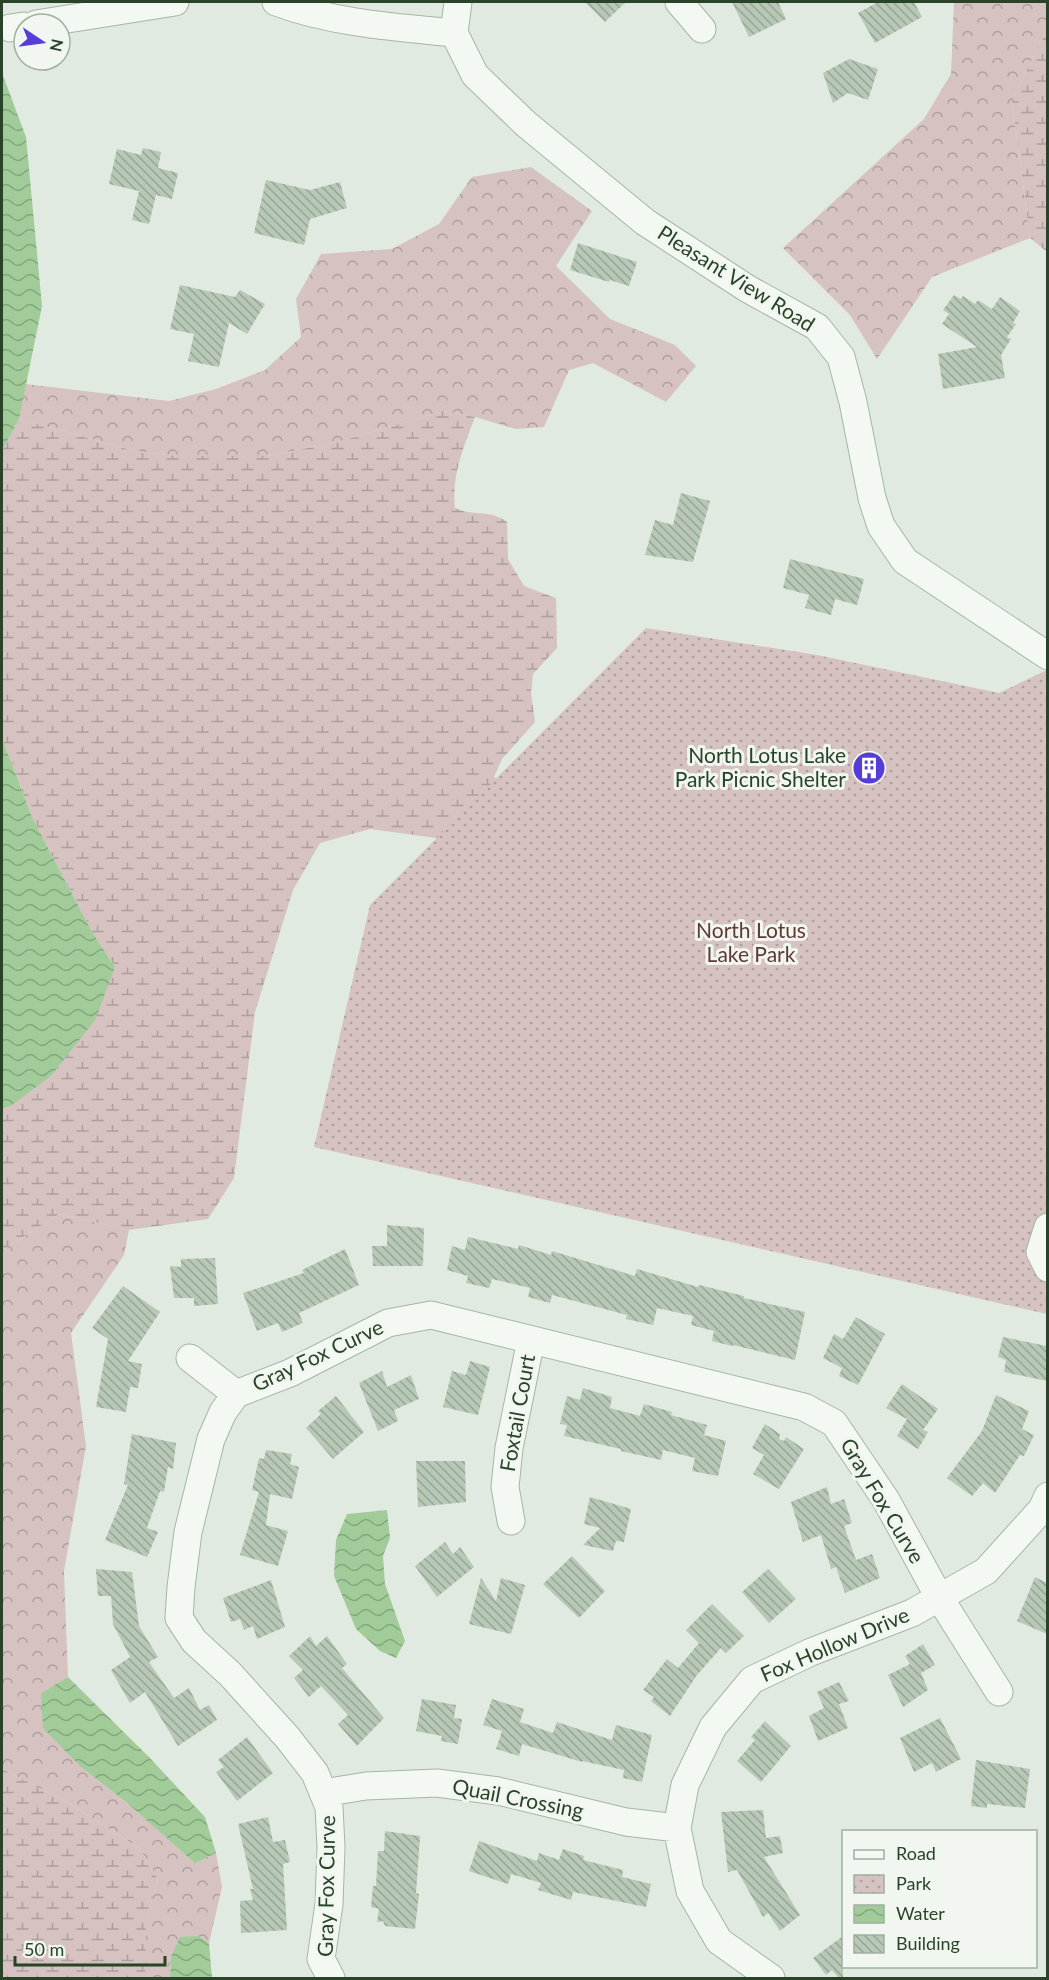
<svg xmlns="http://www.w3.org/2000/svg" width="1049" height="1980" font-family="Lato,sans-serif">
<style>
.forest{fill:url(#forest-crowns)}
.wetland{fill:url(#wetland-marsh)}
.park{fill:url(#park-dots)}
.water{fill:url(#water-waves)}
.building{fill:url(#building-back-hatch)}
.lines{fill:none;stroke-linecap:round;stroke-linejoin:round}
.minor-casing{stroke:#a6b5a5;stroke-width:29}
.minor{stroke:#f3f8f3;stroke-width:27}
.labels{text-anchor:middle;stroke-width:6;stroke-linejoin:round;paint-order:stroke}
.street-label{font-size:21px;fill:#294328;stroke:#f1f7f0}
.poi-label{font-size:21px;fill:#294328;stroke:#f1f7f0;text-anchor:end}
.park-label{font-size:21px;fill:#5f3a34;stroke:#f1f7f0}
</style>
<defs>
<pattern id="forest-crowns" width="20" height="18" patternUnits="userSpaceOnUse" patternTransform="scale(1.5)"><rect width="20" height="18" fill="#d5c2c1"/><path d="M2 6a3 3 0 1 1 6 0M12 15a3 3 0 1 1 6 0" fill="none" stroke="#ad9f9d"/></pattern>
<pattern id="wetland-marsh" width="20" height="14" patternUnits="userSpaceOnUse" patternTransform="scale(1.5)"><rect width="20" height="14" fill="#d5c2c1"/><path d="M1 5h8M5 5V1M11 12h8M15 12V8" fill="none" stroke="#ad9f9d"/></pattern>
<pattern id="park-dots" width="8" height="8" patternUnits="userSpaceOnUse" patternTransform="scale(1.5)"><rect width="8" height="8" fill="#d5c2c1"/><path d="M2 2h.1M6 6h.1" fill="none" stroke="#ad9f9d" stroke-width="1.8" stroke-linecap="round"/></pattern>
<pattern id="water-waves" width="16" height="10" patternUnits="userSpaceOnUse" patternTransform="scale(1.5)"><rect width="16" height="10" fill="#a1cc99"/><path d="M0 5q4-4 8 0t8 0" fill="none" stroke="#83a77d"/></pattern>
<pattern id="building-back-hatch" width="6" height="6" patternUnits="userSpaceOnUse" patternTransform="scale(1.5)"><rect width="6" height="6" fill="#b8c8b7"/><path d="M-1 5l2 2M0 0l6 6M5-1l2 2" fill="none" stroke="#96a495"/></pattern>
</defs>
<rect width="100%" height="100%" fill="#e1eae0"/>
<!-- forest -->
<path class="forest" d="M954 2H1047V30L1012 100 1030 238 932 277 877 359 850 315 783 248 924 119 951 74Z
M531 167 592 211 556 266 610 319 675 345 696 366 666 402 593 363 569 370 544 427 516 429 475 417 443 411 338 442 267 456H177L134 451 19 419 25 384 169 401 216 389 265 370 301 337 296 299 321 254 392 249 439 224 472 177Z
M59 1214 129 1230 124 1255 71 1333 86 1446 64 1571 68 1677 41 1693 82 1768 126 1802 195 1862 216 1853 222 1887 209 1943 198 1936 171 1957 170 1978H143L146 1920 158 1879 139 1848 69 1803 2 1769V1251Z"/>
<!-- wetland -->
<path class="wetland" d="M1047 30V252L1030 238 1012 100Z
M443 411 475 417C464 446 451 476 455 508 475 517 490 509 507 522L508 559 524 586 556 598 557 648 533 674 531 693 535 722 502 759 494 777 509 790 518 849 370 829 320 843 293 890 255 1012 234 1178 208 1219 129 1230 59 1214 2 1251V1109L12 1104 51 1076 115 967 92 932 32 817 2 738V451L19 419 134 451 177 456H267L338 442Z
M2 1769 69 1803 139 1848 158 1879 146 1920 145 1978H2Z"/>
<!-- park -->
<path class="park" d="M646 628 817 655 999 693 1047 670V1314L314 1147 370 905Z"/>
<!-- water -->
<path class="water" d="M2 73 26 137 42 306 19 419 2 451Z
M2 738 32 817 92 932 115 967 95 1020 51 1076 12 1105 2 1109Z
M387 1510 390 1538 383 1556 385 1584 405 1641 396 1658 380 1651 356 1629 334 1576 336 1540 347 1514Z
M68 1677 149 1757 205 1817 216 1853 195 1863 126 1802 82 1768 43 1728 41 1693Z
M198 1936 209 1943 212 1978H170L171 1957 180 1937Z"/>
<!-- building -->
<path class="building" d="M585 2H626L605 22Z
M732 2H778L786 19 749 37Z
M878 2H914L922 17 875 43 858 13Z
M849 59 878 69 868 100 848 93 833 103 823 73Z
M143 148 161 152 158 168 178 173 172 199 156 195 149 224 132 220 139 191 109 184 117 149 141 155Z
M266 180 310 190 340 182 347 208 310 219 304 245 254 233Z
M578 243 637 262 629 286 610 280 609 282 570 270Z
M180 285 235 297 240 290 265 304 247 334 229 323 219 367 188 361 194 334 170 329Z
M954 295 961 299 963 296 975 304 978 300 992 309 1000 297 1020 311 1013 323 1016 324 1007 337 1011 339 1001 355 1005 378 943 389 938 354 977 347 942 324 949 314 943 310Z
M681 493 710 501 693 562 645 555 655 520 673 525Z
M790 559 864 579 857 605 835 599 831 615 805 608 809 595 783 588Z
M867 749 884 758 886 776 870 785 854 777 852 759Z
M387 1225 424 1228 423 1266H373L372 1246H387Z
M468 1237 518 1249 519 1245 551 1255 552 1251 635 1276 637 1269 698 1287 699 1285 744 1296V1298L805 1312 795 1360 733 1345 732 1346 712 1341 714 1331 691 1325 693 1316 657 1308 653 1325 626 1319 627 1315 552 1295 550 1303 528 1297 530 1288 492 1279 489 1288 466 1283 468 1276 447 1270 452 1246 465 1250Z
M345 1249 359 1285 299 1313 303 1323 282 1332 278 1323 257 1331 243 1293 304 1273 302 1270Z
M215 1258 218 1304 194 1306V1298H174L170 1266 181 1267V1259Z
M123 1286 160 1312 128 1361 142 1364 138 1388 130 1387 126 1412 96 1407 108 1339 92 1328Z
M856 1317 885 1334 858 1385 839 1376 842 1368 823 1358 834 1334 843 1339Z
M1003 1337 1047 1346V1381L1004 1372 1006 1360 998 1357Z
M470 1361 490 1367 478 1415 443 1407 452 1371 466 1375Z
M382 1371 387 1387 411 1375 419 1399 394 1410 398 1421 378 1431 359 1383Z
M902 1384 938 1409 923 1430 928 1432 918 1449 897 1436 907 1419 886 1408Z
M583 1388 612 1397 610 1408 640 1416 644 1404 672 1412 671 1415 707 1425 704 1435 726 1441 718 1476 692 1471 695 1458 663 1450 661 1460 621 1451V1449L564 1436 567 1425 560 1424 567 1396 580 1400Z
M996 1395 1029 1411 1022 1429 1034 1435 1024 1456 1020 1455 995 1493 983 1483 972 1496 947 1478 982 1431Z
M336 1396 364 1432 333 1459 306 1428 321 1414 318 1411Z
M765 1424 780 1434 779 1439 784 1441 786 1437 804 1449 779 1489 753 1474 764 1455 752 1448Z
M132 1434 176 1443 173 1469 168 1467 164 1492 160 1491 147 1528 158 1532 147 1557 105 1540 128 1485 124 1484Z
M266 1450 292 1454 290 1464 299 1467 292 1499 270 1494 266 1525 288 1531 278 1566 240 1555 259 1492 252 1490 259 1458 264 1459Z
M416 1461H465L466 1502 418 1507Z
M827 1487 831 1504 844 1499 852 1523 844 1526 856 1560 872 1554 880 1578 845 1593 836 1567 831 1569 821 1535 803 1542 791 1502Z
M590 1497 631 1509 624 1542 616 1541 613 1551 583 1545 600 1528 584 1524Z
M445 1542 453 1554 460 1547 474 1567 437 1597 415 1566Z
M572 1556 605 1591 579 1618 543 1584Z
M96 1569 132 1572 139 1626 158 1657 149 1662 174 1698 189 1688 200 1710 209 1705 217 1720 178 1746 145 1692 130 1703 111 1670 130 1657 113 1624 111 1596H98Z
M768 1569 796 1599 769 1623 742 1592Z
M1035 1577 1047 1583V1634L1017 1621Z
M481 1578 496 1601 501 1578 525 1585 511 1634 469 1624Z
M271 1580 285 1627 257 1639 253 1626 244 1630 240 1619 231 1622 223 1598Z
M712 1604 744 1636 726 1653 721 1648 697 1675 670 1716 651 1701 654 1697 643 1690 667 1659 678 1668 699 1643 686 1630Z
M310 1636 316 1646 327 1636 347 1664 342 1668 384 1718 357 1746 338 1724 348 1715 321 1686 309 1697 294 1678 303 1670 289 1656Z
M923 1644 935 1665 921 1673 928 1690 903 1707 888 1675 910 1664 905 1656Z
M839 1682 849 1701 839 1704 848 1728 818 1741 809 1716 824 1708 817 1692Z
M422 1699 456 1705 454 1718 462 1719 458 1744 441 1741 442 1736 416 1731Z
M492 1699 524 1709 520 1722 553 1733 557 1722 612 1740 616 1725 652 1735 642 1782 623 1778 624 1770 582 1761V1762L522 1744 519 1756 496 1749 502 1731 483 1725Z
M940 1718 961 1759 936 1772 932 1763 914 1772 900 1738Z
M765 1721 791 1746 761 1782 737 1761 755 1740 751 1737Z
M247 1737 273 1773 237 1801 216 1772 224 1767 218 1760Z
M976 1760 1030 1769 1025 1808 987 1804V1808L971 1806Z
M763 1810 766 1838 780 1836 783 1853 764 1857 800 1915 780 1931 768 1913 763 1917 737 1870 728 1872 721 1812Z
M268 1817 273 1842 285 1840 290 1862 283 1864 287 1930 241 1933 240 1901 253 1900 250 1889H253L238 1824Z
M385 1831 420 1836 416 1893 419 1894 415 1929 385 1926 383 1921 377 1922 379 1909 371 1907 373 1886H376L378 1851H384Z
M479 1841 537 1861 539 1853 559 1860 563 1849 584 1856 583 1860 623 1870 622 1877 651 1884 646 1907 573 1892 571 1900 538 1890 541 1883 511 1874 508 1884 469 1871Z
M843 1936V1978H839L832 1970 826 1975 813 1958Z"/>
<g class="lines">
<defs>
<path id="minor" d="M276 2C333 23 393 27 454 33
M458 2 454 33 475 75 526 124 645 222 748 289 817 327 841 357 853 402 872 498 881 526 905 561 1048 656
M679 2 702 29
M36 24 175 2
M10 28 24 26
M1048 1227 1040 1252 1048 1268
M190 1358 236 1394
M511 1521 505 1487 509 1448 531 1340
M323 1793 366 1786 437 1783 498 1791 626 1822 677 1828
M331 1978 321 1959 329 1904 331 1847 329 1807 315 1773 287 1737 230 1674 194 1641 179 1618 181 1587 188 1532 211 1439 223 1412 236 1394 290 1373 388 1323 431 1315 804 1407 834 1423 886 1500 939 1597 999 1692
M771 1978 719 1941 690 1891 677 1828 685 1785 713 1727 752 1680 811 1652 912 1613 986 1571 1042 1509 1048 1496"/>
</defs>
<!-- minor casing -->
<use href="#minor" class="minor-casing"/>
<!-- minor -->
<use href="#minor" class="minor"/>
</g>
<!-- icons -->
<defs>
<symbol id="building-disc" viewBox="-11 -11 22 22"><circle r="9.5" fill="#573dd7" stroke="#f1f7f0"/><path d="M-4-6H4V6H1V3H-1V6H-4ZM-2.5-4.3h1.7v1.8h-1.7ZM.8-4.3h1.7v1.8H.8ZM-2.5-1h1.7V.8h-1.7ZM.8-1h1.7V.8H.8Z" fill="#fff"/></symbol>
</defs>
<g fill-rule="evenodd">
<use href="#building-disc" x="850" y="749" width="38" height="38"/>
</g>
<g class="labels">
<!-- street labels -->
<g class="street-label">
<text transform="translate(736 279) rotate(32)" y="7">Pleasant View Road</text>
<text transform="translate(318 1356) rotate(-25)" y="7">Gray Fox Curve</text>
<text transform="translate(518 1413) rotate(-80)" y="7">Foxtail Court</text>
<text transform="translate(882 1501) rotate(59)" y="7">Gray Fox Curve</text>
<text transform="translate(835 1645) rotate(-23)" y="7">Fox Hollow Drive</text>
<text transform="translate(518 1799) rotate(11)" y="7">Quail Crossing</text>
<text transform="translate(327 1886) rotate(-89)" y="7">Gray Fox Curve</text>
</g>
<!-- poi labels -->
<g class="poi-label">
<text x="846" y="763">North Lotus Lake<tspan x="846" dy="24">Park Picnic Shelter</tspan></text>
</g>
<!-- park labels -->
<g class="park-label">
<text x="751" y="938">North Lotus<tspan x="751" dy="24">Lake Park</tspan></text>
</g>
</g>
<!-- border -->
<rect width="1049" height="1980" fill="none" stroke="#294328" stroke-width="6"/>
<!-- legend -->
<rect x="842" y="1830" width="195" height="138" fill="#f1f7f0" stroke="#a1afa0" stroke-width="1.5"/>
<rect x="854" y="1850" width="30" height="9" fill="#f3f8f3" stroke="#a1afa0" stroke-width="1.5"/>
<text x="896" y="1860" font-size="18" fill="#294328">Road</text>
<rect x="854" y="1875" width="30" height="18" fill="url(#park-dots)" stroke="#a1afa0" stroke-width="1.5"/>
<text x="896" y="1890" font-size="18" fill="#294328">Park</text>
<rect x="854" y="1905" width="30" height="18" fill="url(#water-waves)" stroke="#a1afa0" stroke-width="1.5"/>
<text x="896" y="1920" font-size="18" fill="#294328">Water</text>
<rect x="854" y="1935" width="30" height="18" fill="url(#building-back-hatch)" stroke="#a1afa0" stroke-width="1.5"/>
<text x="896" y="1950" font-size="18" fill="#294328">Building</text>
<!-- north arrow -->
<g transform="translate(42 42) rotate(103)"><circle r="28" fill="#f1f7f0" stroke="#a1afa0" stroke-width="1.5"/>
<path d="M0-4.5L10 22L0 15L-10 22Z" fill="#573dd7"/>
<text y="-9" font-size="16" font-weight="bold" text-anchor="middle" fill="#294328">N</text>
</g>
<!-- scale -->
<path d="M15 1956v9h150v-9" fill="none" stroke="#294328" stroke-width="3"/>
<text x="24" y="1956" font-size="18" fill="#294328" stroke="#f1f7f0" stroke-width="4.5" paint-order="stroke">50 m</text>
</svg>
